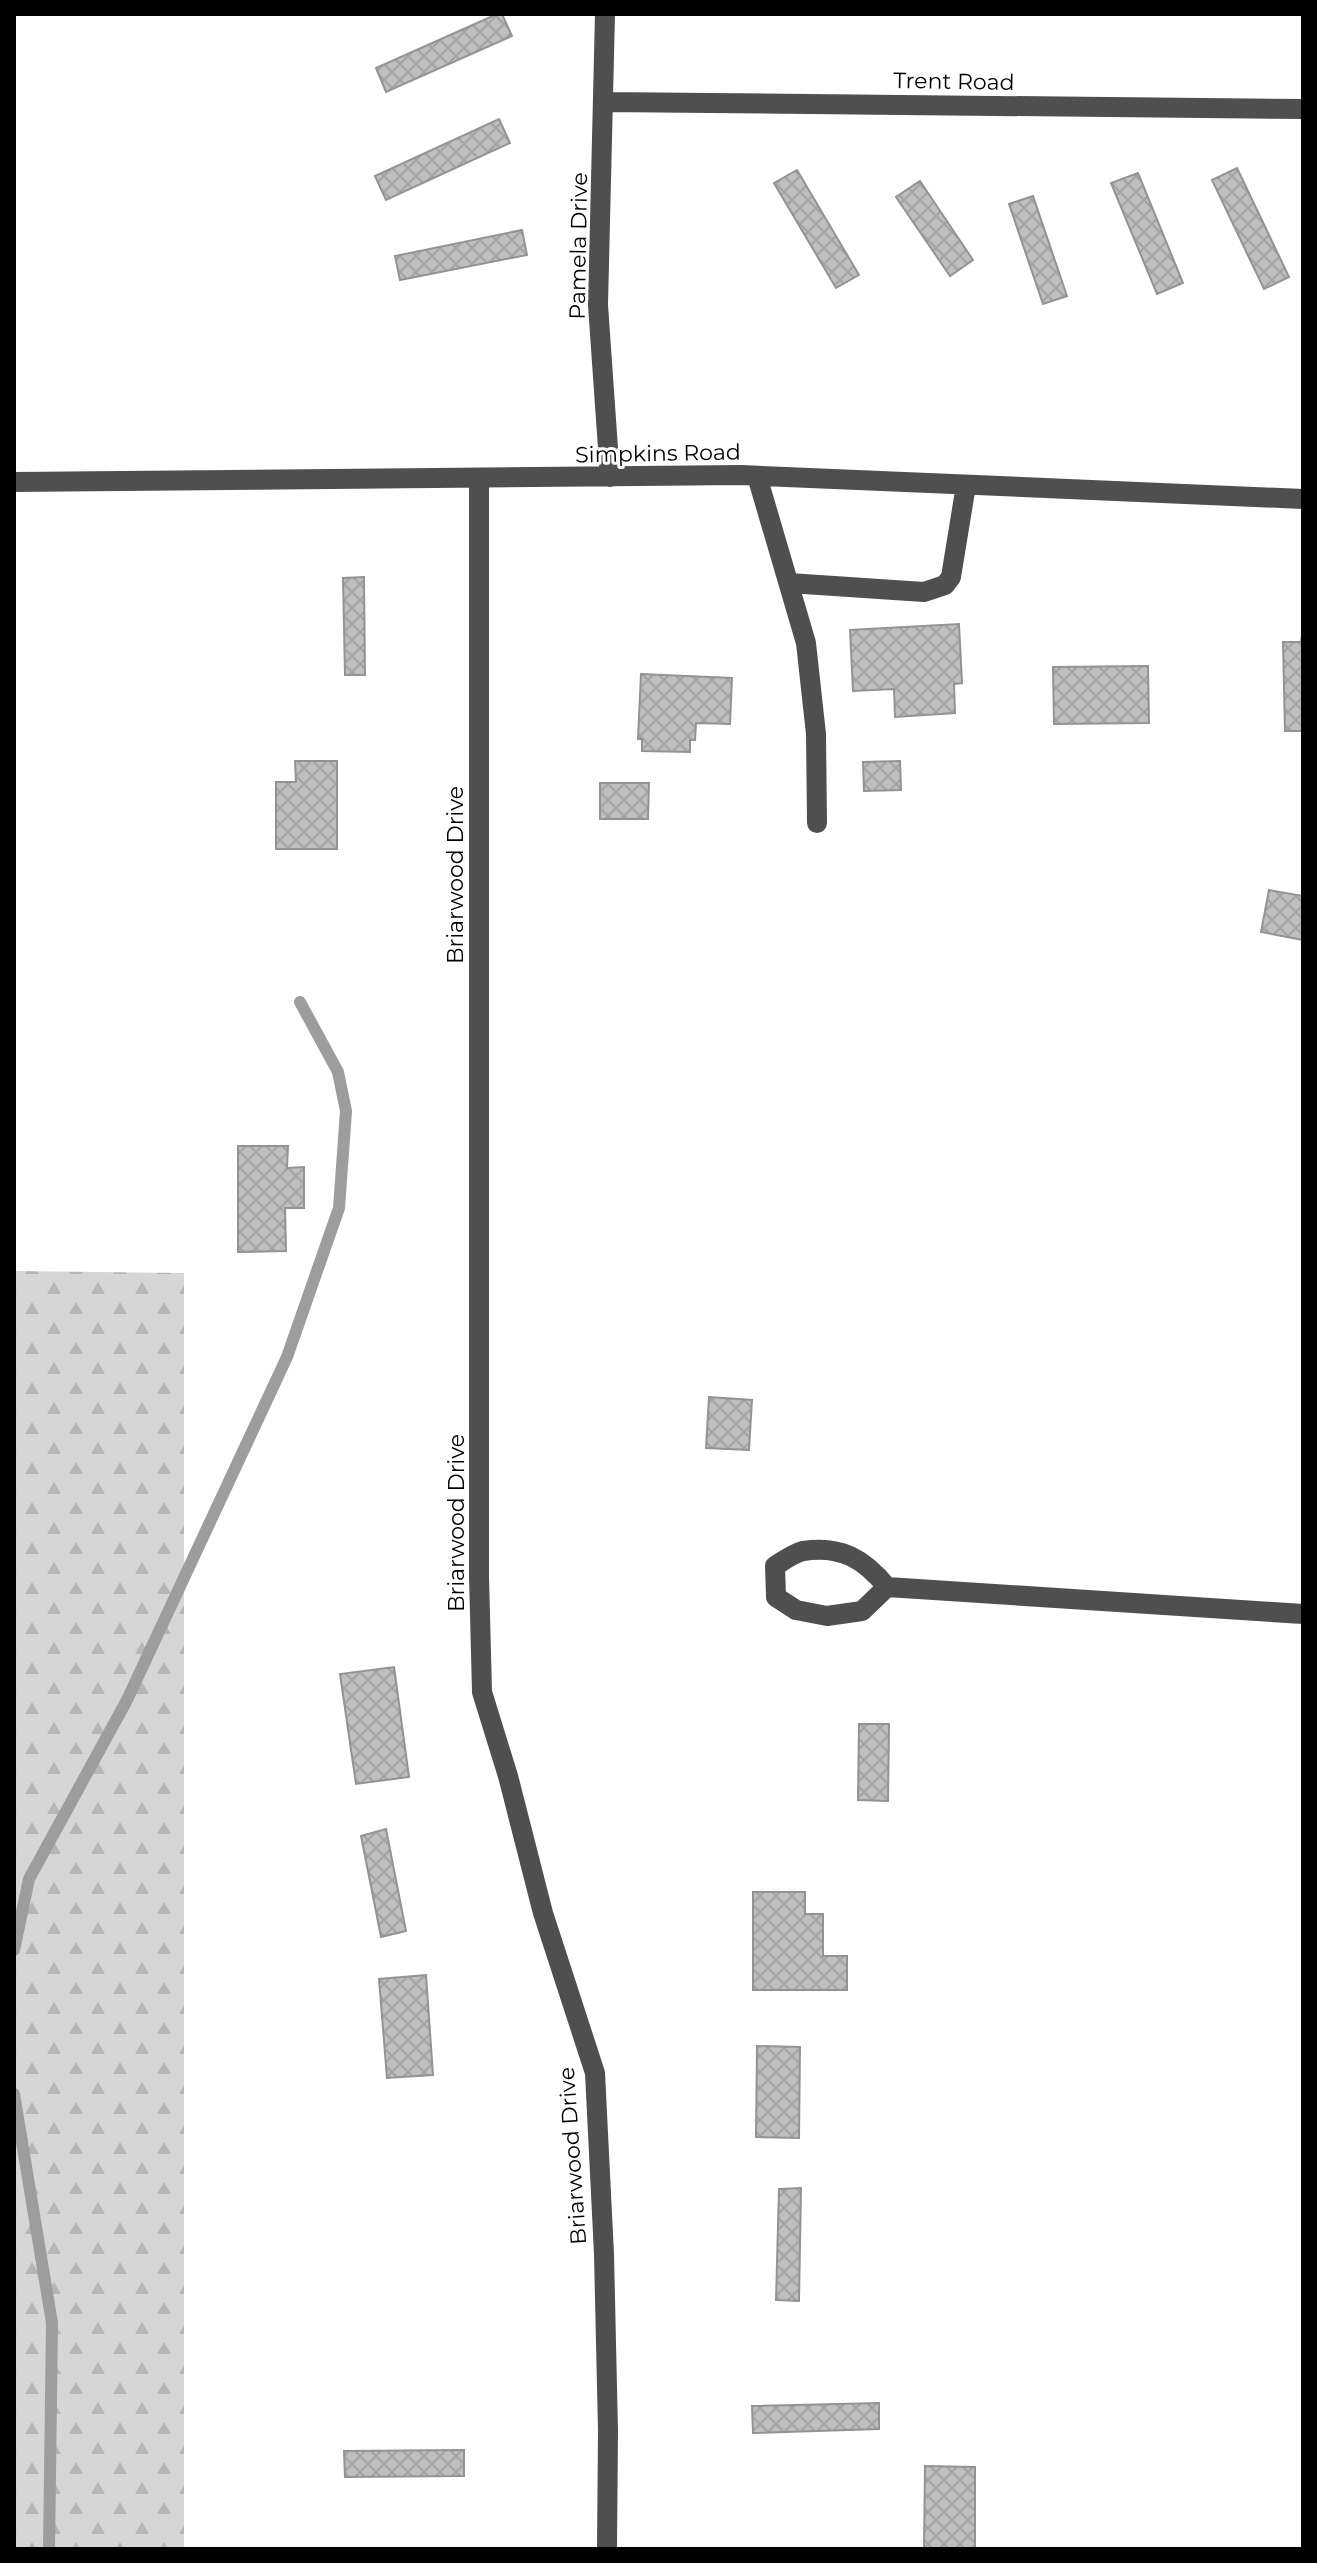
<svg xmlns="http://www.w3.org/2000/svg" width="1317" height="2563" font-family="Montserrat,sans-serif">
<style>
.forest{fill:url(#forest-firs)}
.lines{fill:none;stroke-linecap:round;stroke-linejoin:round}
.stream{stroke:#9d9d9d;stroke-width:12}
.building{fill:url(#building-cross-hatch);stroke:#939393;stroke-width:2}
.minor{stroke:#4f4f4f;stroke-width:20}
.labels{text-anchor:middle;stroke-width:6;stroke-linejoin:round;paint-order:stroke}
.street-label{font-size:22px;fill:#000;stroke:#fff}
</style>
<defs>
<pattern id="forest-firs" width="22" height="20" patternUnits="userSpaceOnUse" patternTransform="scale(2)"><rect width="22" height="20" fill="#d6d6d6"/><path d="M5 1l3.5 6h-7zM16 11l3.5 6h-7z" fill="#b6b6b6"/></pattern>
<pattern id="building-cross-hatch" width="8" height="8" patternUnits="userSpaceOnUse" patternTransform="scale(2)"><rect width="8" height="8" fill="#bfbfbf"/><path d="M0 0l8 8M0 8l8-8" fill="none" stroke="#a2a2a2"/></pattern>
</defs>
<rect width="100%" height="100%" fill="#fff"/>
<!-- forest -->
<path class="forest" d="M14 1271 184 1273V2549H14Z"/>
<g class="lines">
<!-- stream -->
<path class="stream" d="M14 1950 29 1879 127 1700 287 1357 339 1208 346 1111 338 1072 300 1002
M14 2094 52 2323 49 2549"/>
</g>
<!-- building -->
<path class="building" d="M497 14H502L512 36 386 92 376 68Z
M499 119 510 143 386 200 375 176Z
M1237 168 1289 277 1264 289 1212 180Z
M797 170 859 275 836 288 774 183Z
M1138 173 1183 283 1157 294 1111 183Z
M920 181 973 260 950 276 896 197Z
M1033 196 1067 296 1043 304 1009 204Z
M522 230 527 255 400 280 395 256Z
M364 577 365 675H345L343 578Z
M959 624 962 683 954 684 955 713 895 717 894 689 853 691 850 630Z
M1302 635 1303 731H1285L1283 642H1301Z
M1148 666 1149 723 1054 724 1053 667Z
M641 674 732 678 730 724 696 723 695 740H690V752L642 751V739H638Z
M295 761H337V849H276V782H296Z
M900 761 901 790 864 791 863 762Z
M600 783H649L648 819H600Z
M1269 890 1303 896V940L1261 932Z
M238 1146H288L287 1168 304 1167V1208H285L286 1251 238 1252Z
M709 1397 752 1400 749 1450 706 1448Z
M394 1667 409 1777 356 1784 340 1674Z
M859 1724H889L888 1801 858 1800Z
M386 1829 406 1931 381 1937 361 1836Z
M753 1892H805V1914H823V1956H847V1990H753Z
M426 1975 433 2075 387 2078 379 1979Z
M757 2046 800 2047 799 2138 756 2137Z
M801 2188 799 2301 776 2300 779 2189Z
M879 2403V2429L753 2433 752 2406Z
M464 2450V2476L345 2477 344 2451Z
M925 2466 975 2467V2549H924Z"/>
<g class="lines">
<!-- minor -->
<path class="minor" d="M605 14 598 305 610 477
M605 102 1303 109
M757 476 806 643 816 734 817 823
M479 479V1576L482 1692 508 1776 543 1913 595 2073 604 2254 608 2431 607 2549
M14 482 741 475 1303 499
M789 583 924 592 945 585 951 577 966 485
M887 1587 862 1611 827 1616 796 1610 776 1597 775 1566C783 1561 794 1553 803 1551 841 1545 864 1559 887 1587L1303 1614"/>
</g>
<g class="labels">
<!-- street labels -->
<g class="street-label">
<text transform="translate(954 81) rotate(1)" y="8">Trent Road</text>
<text transform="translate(578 246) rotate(-89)" y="8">Pamela Drive</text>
<text transform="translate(658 453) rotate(-1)" y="8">Simpkins Road</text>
<text transform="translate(455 875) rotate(-90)" y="8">Briarwood Drive</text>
<text transform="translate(456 1523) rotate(-90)" y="8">Briarwood Drive</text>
<text transform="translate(572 2156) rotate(-94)" y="8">Briarwood Drive</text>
</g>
</g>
<!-- border -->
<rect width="1317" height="2563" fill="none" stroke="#000000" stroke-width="32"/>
</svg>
